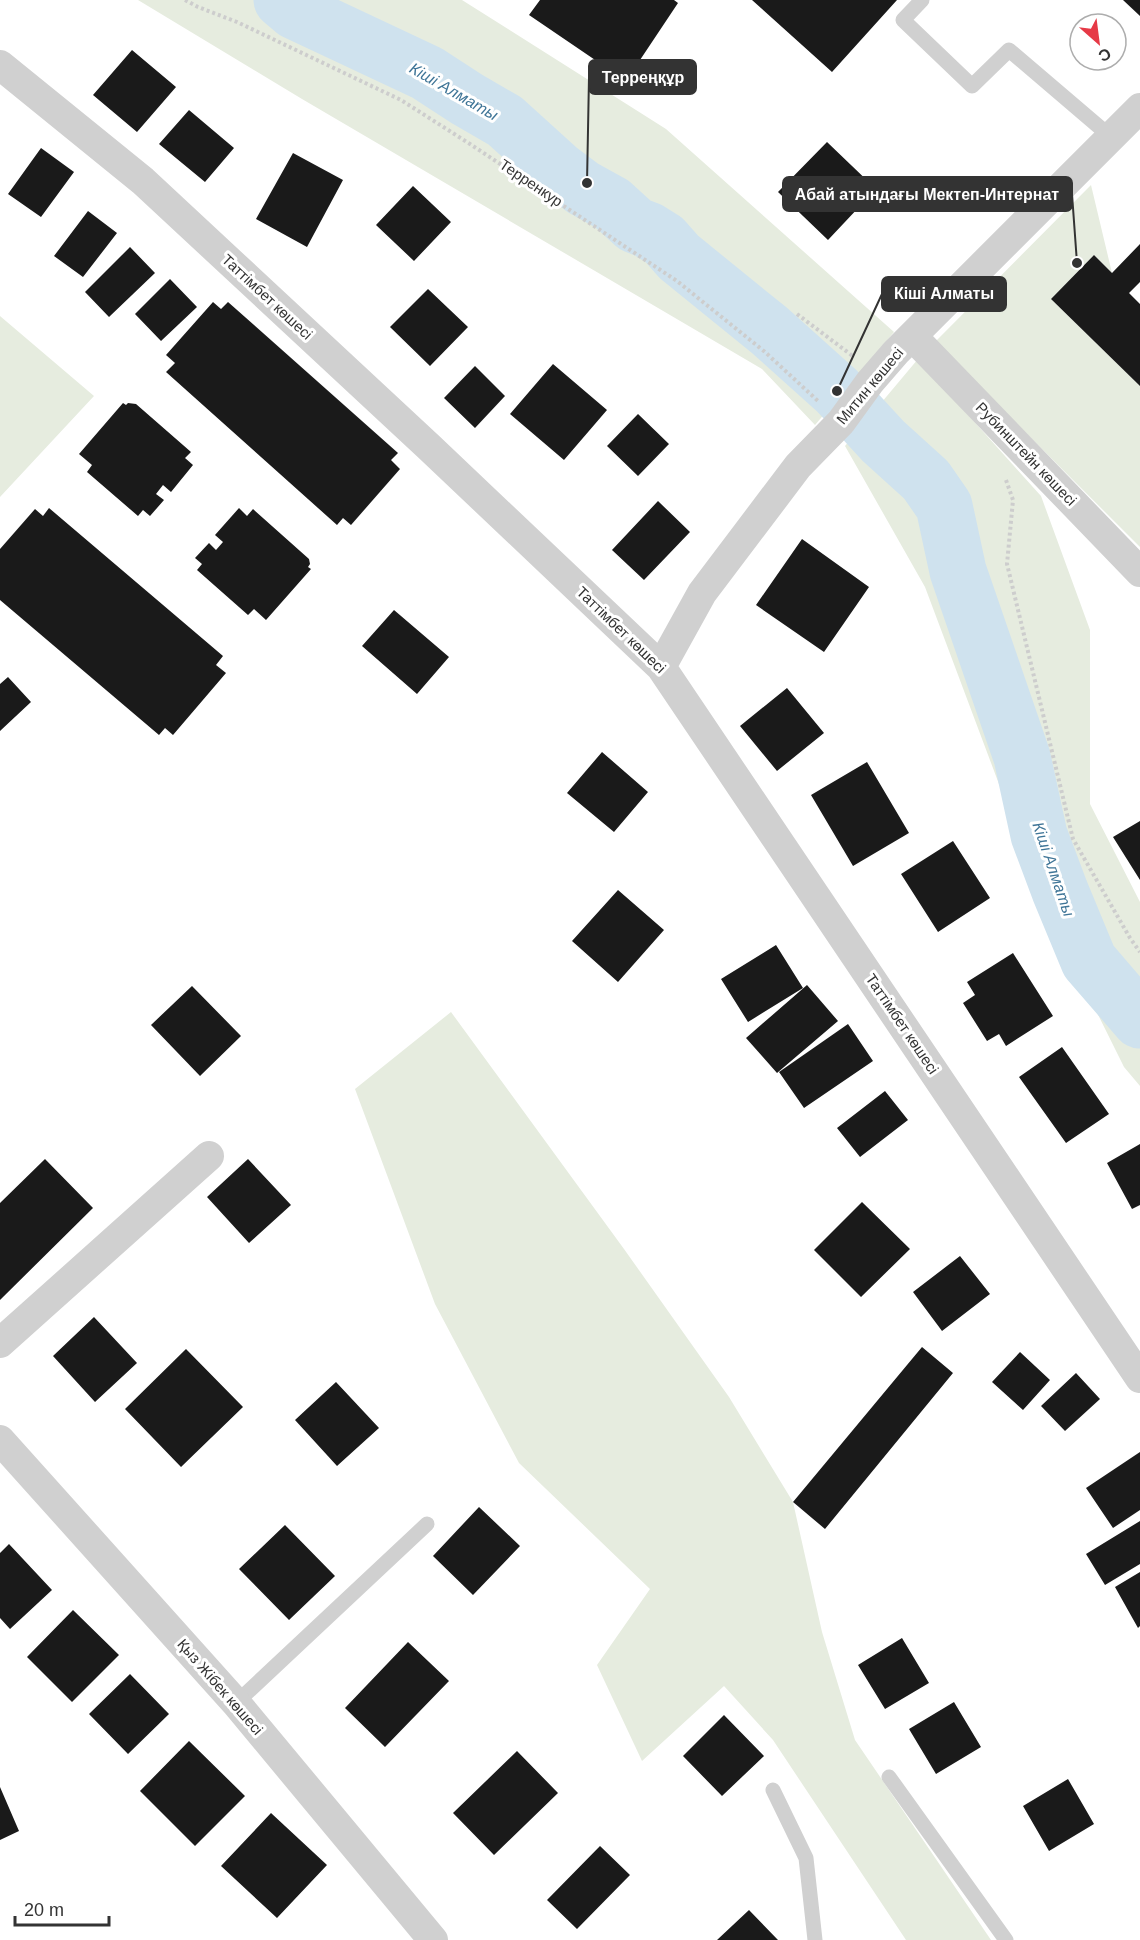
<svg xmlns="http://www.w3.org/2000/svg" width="1140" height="1940" font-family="Helvetica,sans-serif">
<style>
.green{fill:#e6ecdf}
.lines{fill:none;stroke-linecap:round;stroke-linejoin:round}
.river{stroke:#cfe2ee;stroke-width:57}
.building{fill:#1a1a1a}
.path{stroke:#cdcdcd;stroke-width:4;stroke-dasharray:3 3;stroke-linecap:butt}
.service{stroke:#d0d0d0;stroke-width:15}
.minor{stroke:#d0d0d0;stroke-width:30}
.labels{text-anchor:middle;stroke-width:6;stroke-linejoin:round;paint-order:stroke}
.street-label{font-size:15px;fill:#333;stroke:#fff}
.water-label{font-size:16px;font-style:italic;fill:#3f7597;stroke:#fff}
.leader{fill:none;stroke:#333;stroke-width:2}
.callout-dot{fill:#333;stroke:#fff;stroke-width:2}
.callout{fill:#333;stroke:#333;stroke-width:2}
.callout-label{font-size:16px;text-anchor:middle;font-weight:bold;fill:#fff}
</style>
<rect width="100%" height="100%" fill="#fff"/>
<!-- green -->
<path class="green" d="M138 0H462L666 129 894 332 815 425 762 369 302 99Z
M1091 185 1112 273 1094 255 1051 299 1140 386V547L935 342Z
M0 316 94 396 0 497Z
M918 359 1041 496 1090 630V804L1140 902V1086L1124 1067 1047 912 925 587 845 446Z
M451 1012 624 1249 729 1397 793 1502 822 1632 855 1740 991 1940H906L773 1740 724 1686 642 1761 597 1665 650 1589 519 1463 435 1304 355 1089Z"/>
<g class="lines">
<!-- river -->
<path class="river" d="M282 0 295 11 427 73 467 99 505 121 559 170 583 188 612 204 635 225 648 230 664 240 679 257 769 330 837 391 883 441 926 480 944 506 958 571 1022 757 1039 835 1060 891 1089 961 1140 1020"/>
</g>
<!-- building -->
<path class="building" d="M540 0H674L678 3 626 81 529 15Z
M752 0H897L832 72Z
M1123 0H1140V16Z
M132 50 176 87 137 132 93 95Z
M189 110 234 148 205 182 159 144Z
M827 142 876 189 828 240 778 192Z
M41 148 74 172 41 217 8 194Z
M293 153 343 180 307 247 256 219Z
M413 186 451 222 414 261 376 225Z
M88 211 117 233 83 277 54 256Z
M1140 244V282L1129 293 1140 304V386L1051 299 1094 255 1112 273Z
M130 247 155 273 109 317 85 292Z
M170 279 197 307 161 341 135 314Z
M428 289 468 327 430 366 390 327Z
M213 302 221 309 228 302 398 453 391 460 400 469 351 525 343 518 337 525 166 372 175 363 166 355Z
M553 364 607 410 564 460 510 414Z
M475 366 505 396 475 428 444 398Z
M123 403 126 405 128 403 136 404 191 452 185 458 193 465 171 492 163 485 156 494 164 500 150 516 143 510 138 516 87 472 92 465 79 454Z
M638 414 669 444 638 476 607 446Z
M658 501 690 532 644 580 612 550Z
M49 508 223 656 216 665 226 673 173 735 165 728 159 735 0 600V549L35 509 43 516Z
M239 508 247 516 253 509 309 559 310 564 308 567 311 569 266 620 254 609 248 615 197 570 202 564 195 558 209 543 216 550 223 542 215 535Z
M802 539 869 587 824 652 756 605Z
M394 610 449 657 417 694 362 646Z
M8 677 31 702 0 731V684Z
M787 688 824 733 777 771 740 726Z
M602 752 648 792 614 832 567 793Z
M867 762 909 833 853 866 811 795Z
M1140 821V880L1113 837Z
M953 841 990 898 938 932 901 874Z
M618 890 664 930 618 982 572 941Z
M776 945 803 988 748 1022 721 979Z
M1013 953 1053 1016 1006 1046 999 1034 987 1041 963 1003 975 995 967 982Z
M807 985 838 1021 777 1073 746 1038Z
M192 986 241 1036 200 1076 151 1025Z
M848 1024 873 1061 804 1108 779 1072Z
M1062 1047 1109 1114 1066 1143 1019 1077Z
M885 1091 908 1120 860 1157 837 1128Z
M1140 1144V1205L1132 1209 1107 1163Z
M45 1159 93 1208 0 1300V1203Z
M248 1159 291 1205 249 1243 207 1197Z
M862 1202 910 1249 861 1297 814 1250Z
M960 1256 990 1294 942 1331 913 1292Z
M94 1317 137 1363 95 1402 53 1356Z
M922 1347 953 1373 825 1529 793 1502Z
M186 1349 243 1407 181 1467 125 1409Z
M1020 1352 1050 1380 1023 1410 992 1382Z
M1076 1373 1100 1399 1065 1431 1041 1406Z
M336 1382 379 1428 337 1466 295 1420Z
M1140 1452V1510L1113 1528 1086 1488Z
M479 1507 520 1546 473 1595 433 1556Z
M1140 1521V1564L1105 1585 1086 1554Z
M285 1525 335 1576 289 1620 239 1569Z
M9 1544 52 1590 10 1629 0 1618V1553Z
M1140 1572V1626L1138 1628 1115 1587Z
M73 1610 119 1655 72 1702 27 1657Z
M902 1638 929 1683 885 1709 858 1665Z
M408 1642 449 1681 385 1747 345 1708Z
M130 1674 169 1714 128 1754 89 1714Z
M954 1702 981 1747 936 1774 909 1729Z
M724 1715 764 1756 722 1796 683 1756Z
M189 1741 245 1796 195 1846 140 1791Z
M517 1751 558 1793 494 1855 453 1813Z
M1068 1779 1094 1824 1049 1851 1023 1806Z
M0 1787 19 1831 0 1840Z
M271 1813 327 1865 277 1918 221 1866Z
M600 1846 630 1875 577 1929 547 1900Z
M749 1910 778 1940H717Z"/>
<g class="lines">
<!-- path -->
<path class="path" d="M185 0 198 7 237 22 401 100 470 144 677 281 765 352 818 401
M797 314 854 357
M1006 480 1013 500 1007 564 1073 839 1130 938 1140 952"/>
<!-- service -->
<path class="service" d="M922 0 903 20 972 86 1009 50 1111 137
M236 1703 427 1524
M889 1777 1006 1940
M773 1790 806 1858 815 1940"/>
<!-- minor -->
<path class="minor" d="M0 65 143 181 429 447 661 667 1140 1378
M913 337 1140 572
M661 667 702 593 798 466 841 422 870 382 896 352 1140 108
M0 1343 209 1156
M0 1440 236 1703 433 1940"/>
</g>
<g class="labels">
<!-- street labels -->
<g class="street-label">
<text transform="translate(531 183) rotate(34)" y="5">Терренкур</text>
<text transform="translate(267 297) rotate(43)" y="5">Таттімбет көшесі</text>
<text transform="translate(870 386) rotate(-50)" y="5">Митин көшесі</text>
<text transform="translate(1026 454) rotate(46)" y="5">Рубинштейн көшесі</text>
<text transform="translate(621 630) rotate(44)" y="5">Таттімбет көшесі</text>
<text transform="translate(902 1024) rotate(56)" y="5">Таттімбет көшесі</text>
<text transform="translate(220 1687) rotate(49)" y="5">Қыз Жібек көшесі</text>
</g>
<!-- water labels -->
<g class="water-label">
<text transform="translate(454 91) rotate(30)" y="6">Кіші Алматы</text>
<text transform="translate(1054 869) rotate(71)" y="6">Кіші Алматы</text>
</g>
</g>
<!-- callouts -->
<path class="leader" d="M587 183L589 77M1077 263L1072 194M837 391L882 294"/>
<g class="callout-dot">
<circle cx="587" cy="183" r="6"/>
<circle cx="1077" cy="263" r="6"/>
<circle cx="837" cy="391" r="6"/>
</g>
<g class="callout">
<rect x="589" y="60" width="107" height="34" rx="6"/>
<rect x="783" y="177" width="289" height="34" rx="6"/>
<rect x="882" y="277" width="124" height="34" rx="6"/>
</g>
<g class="callout-label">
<text x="643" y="83">Терреңқұр</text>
<text x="927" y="200">Абай атындағы Мектеп-Интернат</text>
<text x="944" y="299">Кіші Алматы</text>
</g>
<!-- north arrow -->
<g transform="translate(1098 42) rotate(152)"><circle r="28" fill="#ffffff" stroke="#adadad" stroke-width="1.5"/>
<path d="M0-4.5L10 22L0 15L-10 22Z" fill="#e63946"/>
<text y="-9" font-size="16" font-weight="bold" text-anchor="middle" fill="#333333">С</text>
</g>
<!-- scale -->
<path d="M15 1916v9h94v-9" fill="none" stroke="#333333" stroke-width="3"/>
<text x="24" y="1916" font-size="18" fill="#333333" stroke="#ffffff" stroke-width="4.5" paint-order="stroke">20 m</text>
</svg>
